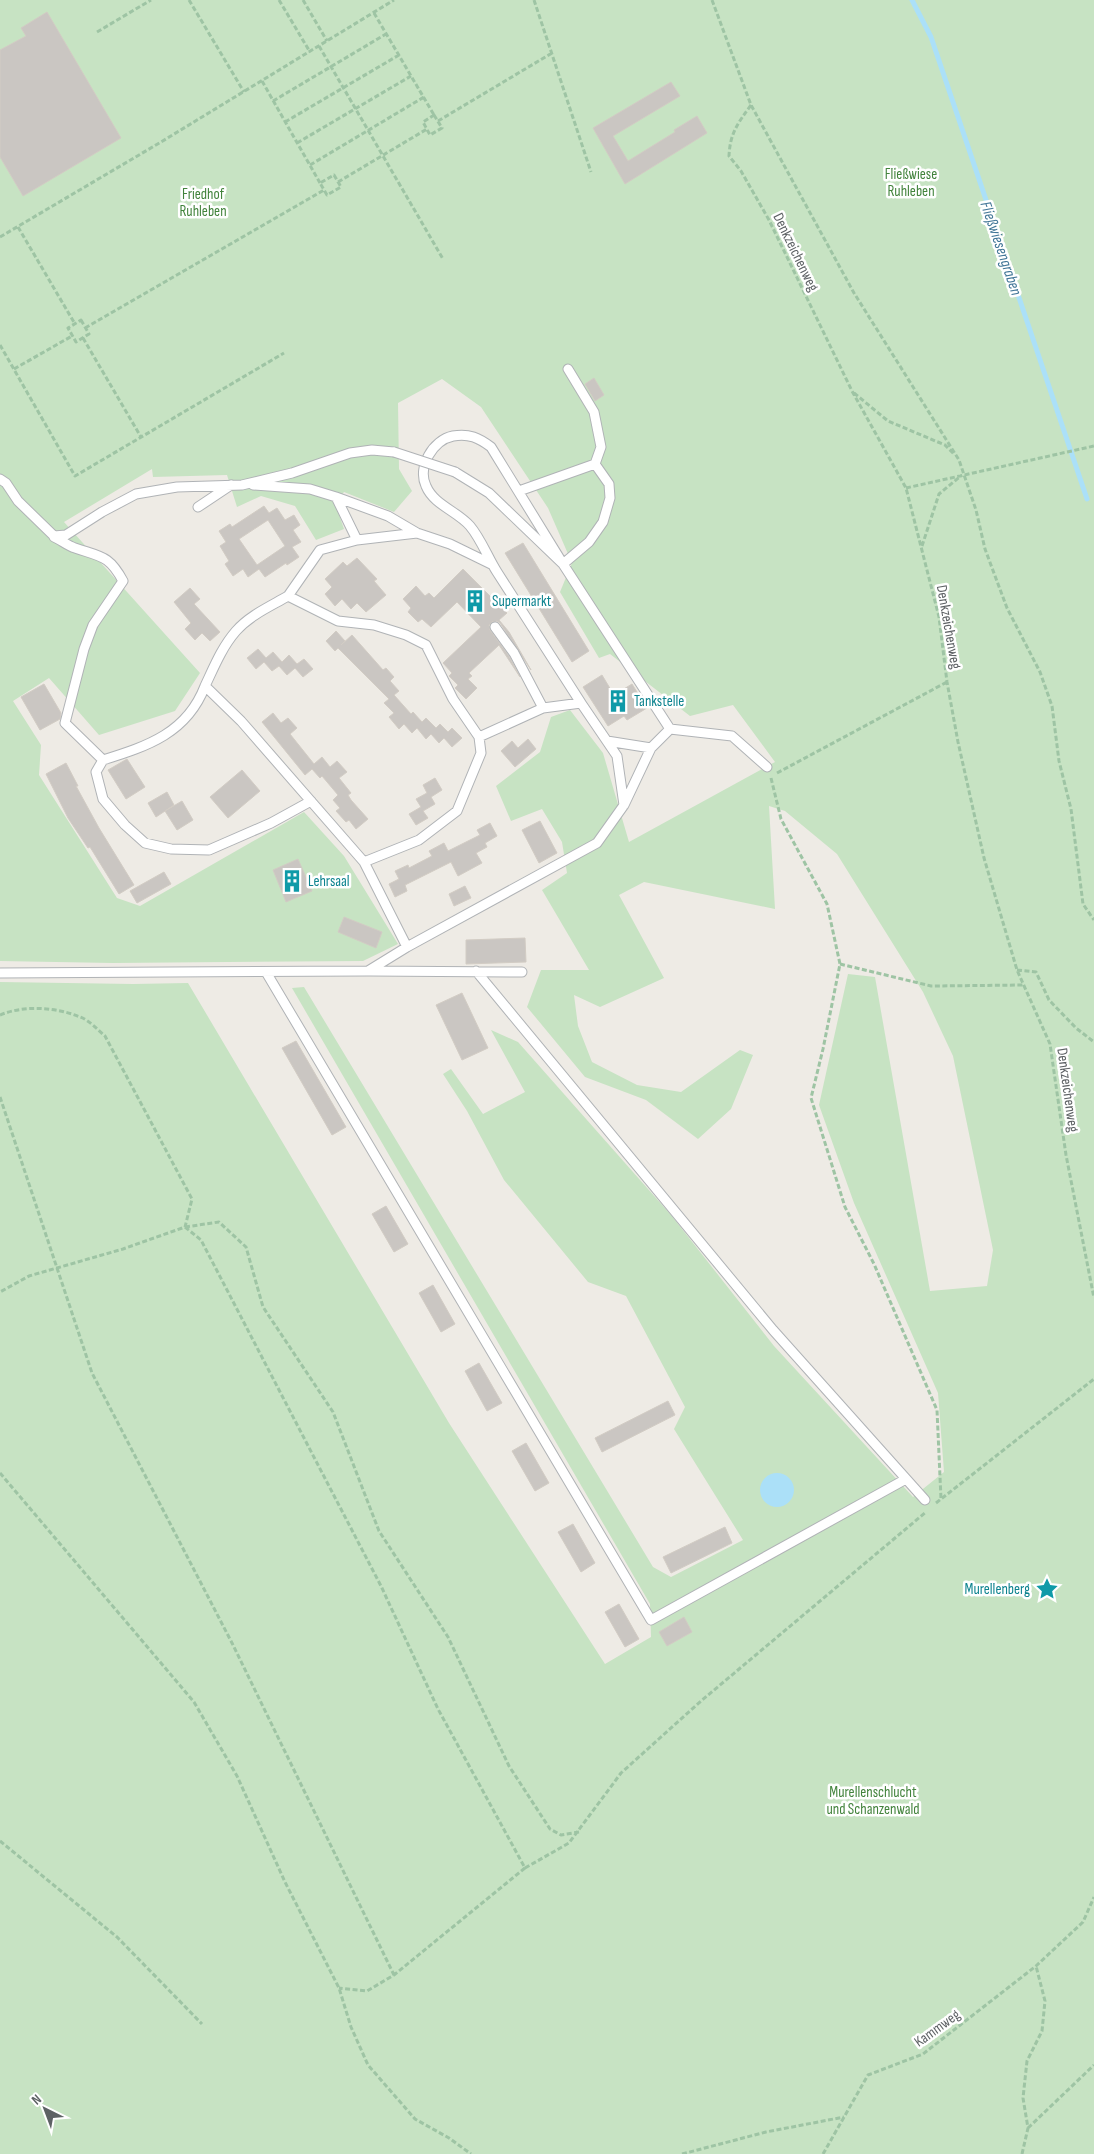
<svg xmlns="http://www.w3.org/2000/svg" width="1094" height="2154" font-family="'Sofia Sans Condensed',sans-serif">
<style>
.green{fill:#c7e3c3}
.water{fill:#abe0f8}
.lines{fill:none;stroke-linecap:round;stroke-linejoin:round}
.stream{stroke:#abe0f8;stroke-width:5}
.building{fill:#cac6c2;stroke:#d2ccc4;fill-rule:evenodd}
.service-casing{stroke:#b0b3b6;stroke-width:11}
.path{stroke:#9ec4a4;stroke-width:3;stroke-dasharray:5 2.5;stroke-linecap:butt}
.service{stroke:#fff;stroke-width:9}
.service-bridge-casing{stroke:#b0b3b6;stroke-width:11;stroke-linecap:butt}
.service-bridge{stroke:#fff;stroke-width:9}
.labels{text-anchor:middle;stroke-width:5;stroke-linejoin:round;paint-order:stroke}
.park-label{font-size:15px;fill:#42833c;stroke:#fff}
.street-label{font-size:15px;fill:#5d6164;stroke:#fff}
.culture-label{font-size:15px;fill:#0d838f;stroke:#fff;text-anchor:start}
.water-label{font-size:16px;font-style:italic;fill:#437798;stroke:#fff}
</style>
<rect width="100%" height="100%" fill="#eeebe5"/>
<!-- green -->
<path class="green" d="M0 0H1094V2154H0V982L133 984 188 983 449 1423 605 1664 651 1637 650 1604 292 988 304 987 653 1567 671 1577 743 1540 674 1429 685 1407 626 1296 588 1282 504 1180 467 1111 443 1074 451 1069 483 1114 525 1092 491 1030 518 1042 671 1215 774 1346 913 1497 944 1472 938 1393 854 1203 819 1105 848 974 875 977 930 1291 987 1286 993 1250 953 1056 923 992 837 854 785 811 769 806 775 909 644 882 619 895 664 978 600 1007 574 995 578 1026 592 1062 637 1085 681 1092 740 1050 753 1055 731 1109 698 1139 646 1100 585 1077 527 1007 541 970H589L542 890 567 873 562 842 542 809 511 821 496 786 540 752 551 717 570 710 603 753 629 842 775 762 733 705 690 716 610 654 599 658 560 592 572 563 548 508 481 407 442 379 398 403 399 469 412 491 394 512 344 492 335 503 344 529 316 540 295 506 261 496 237 507 227 475 153 477 152 469 64 522 200 673 175 711 99 735 49 678 13 701 41 745 39 775 117 898 140 906 304 812 344 856 398 944 363 961 113 963 0 961Z"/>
<!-- water -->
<path class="water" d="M760 1490a17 17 0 1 1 34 0a17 17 0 1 1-34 0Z"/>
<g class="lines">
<!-- stream -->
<path class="stream" d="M912 0 931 37 1087 499"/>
</g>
<!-- building -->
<path class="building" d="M47 12 121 138 23 196 0 157V50L26 36 21 28Z
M671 82 680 96 613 136 628 161 675 132 674 130 697 116 707 133 625 184 593 128Z
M594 378 604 395 595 401 585 384Z
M264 506 269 513 277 508 285 520 294 515 300 525 293 530 301 542 292 547 299 557 287 565 286 563 265 577 259 569 248 577 243 569 233 576 225 564 229 561 220 546 226 542 219 531 230 524 232 527ZM268 520 285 546 257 565 239 539Z
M523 543 589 651 572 662 505 553Z
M357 558 377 579 374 581 386 595 366 612 357 603 351 609 342 599 335 606 325 594 332 587 325 579 343 562 347 566Z
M463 569 507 613 499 620 509 632 531 670 500 623 497 621 492 622 489 625 490 630 509 656 520 677 499 645 469 673 472 676 468 679 477 688 466 699 455 688 458 685 449 676 452 673 443 663 481 627 457 602 431 627 422 619 418 622 408 612 411 608 403 599 416 586 425 596 429 593 434 598Z
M190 588 200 599 194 604 220 632 210 641 202 633 195 640 185 629 191 623 174 602Z
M336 631 345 641 341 645 352 635 383 670 386 668 394 677 390 681 399 691 394 695 411 714 413 712 422 722 426 718 436 728 440 724 448 732 452 728 462 738 452 747 444 738 439 743 431 734 426 739 417 728 412 733 404 724 399 729 389 717 394 713 384 703 389 699 338 648 335 651 326 641Z
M258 649 266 658 273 652 282 662 289 655 297 664 304 659 313 669 303 677 295 668 287 675 279 666 272 671 264 662 256 669 247 658Z
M602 675 614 695 632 684 647 708 627 720 624 716 608 726 583 687Z
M44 684 61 713 60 719 40 730 21 697Z
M273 713 281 723 288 718 297 728 290 734 314 764 322 757 330 767 337 761 347 772 339 778 351 793 348 795 351 800 368 819 356 829 349 820 346 822 336 811 340 808 333 800 338 795 322 776 320 778 312 769 305 775 262 722Z
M528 739 536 749 515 767 501 751 512 741 518 748Z
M127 759 145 787 126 799 108 770Z
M66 763 78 786H76L99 828 134 885 119 894 90 847 88 848 68 818 46 774Z
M242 770 260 791 228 818 210 797Z
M435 778 442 790 431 797 435 804 423 811 428 818 416 825 409 814 421 807 416 799 427 793 423 785Z
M167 792 174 805 156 817 148 803Z
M182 801 193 820 177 830 165 811Z
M540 821 557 853 539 863 522 830Z
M490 823 497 836 485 843 487 847 476 853 482 863 458 876 451 862 405 885 407 891 395 897 389 884 399 879 395 871 408 865 409 868 432 856 429 851 444 843 448 851 480 835 477 830Z
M298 859 312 891 286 902 273 870Z
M164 872 171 884 137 903 130 891Z
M465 886 471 898 454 906 449 894Z
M344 917 382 932 376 948 338 932Z
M525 938 526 962 466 964V940Z
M462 993 488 1048 462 1060 436 1005Z
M296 1041 346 1127 332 1135 282 1048Z
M386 1206 408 1244 394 1252 372 1214Z
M433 1285 455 1324 441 1332 419 1293Z
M479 1363 502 1403 487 1411 465 1371Z
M668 1401 675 1415 602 1452 595 1438Z
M526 1443 549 1483 535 1491 512 1451Z
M573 1524 595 1563 581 1572 558 1532Z
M725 1527 732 1543 671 1573 663 1557Z
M619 1604 639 1639 625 1647 605 1612Z
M684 1617 692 1632 667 1646 659 1632Z"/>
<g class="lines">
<defs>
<path id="service" d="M455 472 489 493 563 564 589 542 603 522 610 498 609 484 595 464
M0 479 6 483 18 501 54 536 66 535 102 512 136 494 177 487 242 485 292 473 350 453 372 450 394 452
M253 485 310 489 336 497 388 516 417 533 450 544 491 564
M519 491 595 464 601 447 594 412 568 369
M336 497 357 540 417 533
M198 507 231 485
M54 537C61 540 68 546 75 548 101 557 109 555 123 581L93 625 84 649 65 723 103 760
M357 540 320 550 288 596 338 621 374 625 406 635 426 645 453 699 479 737 481 753 457 811 419 840 364 862
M288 596C271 606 250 615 236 631 222 647 214 667 205 686L241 721 364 862 407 947
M495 627 514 653 543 708
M205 686C187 733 148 746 103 760L96 772 103 799 125 825 145 843 171 849 209 850 271 823 311 801
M581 703C553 659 525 616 497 572 488 558 481 539 470 526 457 511 434 505 426 486 417 467 433 440 453 436 469 433 479 438 491 447L563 564 670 729 651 748 607 741
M670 729 732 736 767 767
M624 805 651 748
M370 971 522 972
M476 971 773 1330 925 1500
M266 972 651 1620 906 1479
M0 973 368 971 407 947 597 843 624 805 617 756 581 703 543 708 479 737"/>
</defs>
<!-- service casing -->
<use href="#service" class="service-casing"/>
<!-- path -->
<path class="path" d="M189 0 244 92
M279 0 310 52
M303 0 327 41
M534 0 591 172
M712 0 751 105 854 293 959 460 976 510 985 549 1007 608 1040 672 1052 706 1059 761 1071 809 1083 904 1094 920
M374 13 434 115
M97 32 151 0
M319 46 443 259
M262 81 320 183
M273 101 386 34
M751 105C738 123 730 133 729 156L741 171 769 220 852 391 906 488 939 617 947 682 958 742 984 858 1017 970 1050 1044 1066 1155 1094 1298
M434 115 442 128 430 135 423 122Z
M438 121 552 53
M285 122 399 55
M297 143 411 76
M310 165 424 97
M334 175 341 187 327 195 320 183Z
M338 182 427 129
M18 227 75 324
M0 237 161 142 394 0
M81 320 89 334 76 342 68 328Z
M85 328 324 190
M83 338 141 437
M0 345 75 476 284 353
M14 369 72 336
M854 393 888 421 945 445 954 454
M906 488 1094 446
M922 546 939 494 962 475
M777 773 947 682
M771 778 781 819 827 904 840 964 823 1049 811 1098 845 1207 874 1264 937 1410 941 1499
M840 964 931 986 1024 985
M1017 970 1036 972 1049 1000 1076 1028 1094 1042
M0 1015C24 1005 56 1007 80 1017 89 1020 98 1030 105 1036L192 1199 185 1227 123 1249 29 1276 0 1292
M0 1097 92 1373 232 1643 394 1975
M185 1227 201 1240 381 1586 438 1709 525 1868 394 1975 367 1991 339 1988
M185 1227 219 1222 246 1247 263 1307 333 1412 379 1531 448 1637 509 1766 550 1829 561 1835 579 1832
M0 1473 194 1702 237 1776 285 1882 339 1988 351 2027 368 2065 415 2119 449 2138 471 2154
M936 1503 1094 1379
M0 1841 117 1937 202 2024
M525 1868 569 1843 621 1773 701 1701 926 1512
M1028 2128 1094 2065
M682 2154 766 2132 844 2117
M823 2154 868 2075 923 2054 1036 1966 1083 1922 1094 1897
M1022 2154 1028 2128 1023 2098 1027 2061 1042 2031 1045 2001 1036 1966"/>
<!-- service -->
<use href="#service" class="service"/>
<defs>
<path id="service-bridge" d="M394 452 455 472"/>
</defs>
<!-- service-bridge casing -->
<use href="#service-bridge" class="service-bridge-casing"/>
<!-- service-bridge -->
<use href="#service-bridge" class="service-bridge"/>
</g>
<!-- icons -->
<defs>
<symbol id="building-bare" viewBox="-9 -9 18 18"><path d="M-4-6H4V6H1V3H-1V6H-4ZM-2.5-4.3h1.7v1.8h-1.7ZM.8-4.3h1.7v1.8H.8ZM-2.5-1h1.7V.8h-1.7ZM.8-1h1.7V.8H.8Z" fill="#0f9aa8" stroke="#fff" stroke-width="2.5" paint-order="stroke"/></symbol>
<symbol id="sight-bare" viewBox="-9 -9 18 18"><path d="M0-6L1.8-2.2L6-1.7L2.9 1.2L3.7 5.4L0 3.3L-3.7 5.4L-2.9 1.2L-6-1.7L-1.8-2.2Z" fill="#0f9aa8" stroke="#fff" stroke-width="2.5" paint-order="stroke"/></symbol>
</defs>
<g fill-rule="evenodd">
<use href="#building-bare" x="459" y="585" width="32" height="32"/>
<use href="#building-bare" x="602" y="685" width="32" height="32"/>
<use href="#building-bare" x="276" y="865" width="32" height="32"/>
<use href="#sight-bare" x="1031" y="1573" width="32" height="32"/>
</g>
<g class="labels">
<!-- park labels -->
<g class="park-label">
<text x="911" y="179">Fließwiese<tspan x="911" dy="17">Ruhleben</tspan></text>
<text x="203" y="199">Friedhof<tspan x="203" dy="17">Ruhleben</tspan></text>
<text x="873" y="1797">Murellenschlucht<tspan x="873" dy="17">und Schanzenwald</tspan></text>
</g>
<!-- street labels -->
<g class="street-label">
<text transform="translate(796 252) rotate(64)" y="5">Denkzeichenweg</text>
<text transform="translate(949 627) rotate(80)" y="5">Denkzeichenweg</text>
<text transform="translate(1068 1090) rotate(82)" y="5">Denkzeichenweg</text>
<text transform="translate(937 2028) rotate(-36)" y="5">Kammweg</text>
</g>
<!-- culture labels -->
<g class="culture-label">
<text x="492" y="606">Supermarkt</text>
<text x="634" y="706">Tankstelle</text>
<text x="308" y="886">Lehrsaal</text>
<text x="1030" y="1594" text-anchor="end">Murellenberg</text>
</g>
<!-- water labels -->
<g class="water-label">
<text transform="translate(1002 248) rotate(71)" y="6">Fließwiesengraben</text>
</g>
</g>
<!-- north arrow -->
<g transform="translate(45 2109) rotate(318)" stroke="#ffffff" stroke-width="4" paint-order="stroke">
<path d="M0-4L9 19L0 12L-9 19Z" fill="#5d6164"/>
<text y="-8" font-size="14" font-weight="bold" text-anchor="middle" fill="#5d6164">N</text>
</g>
</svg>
